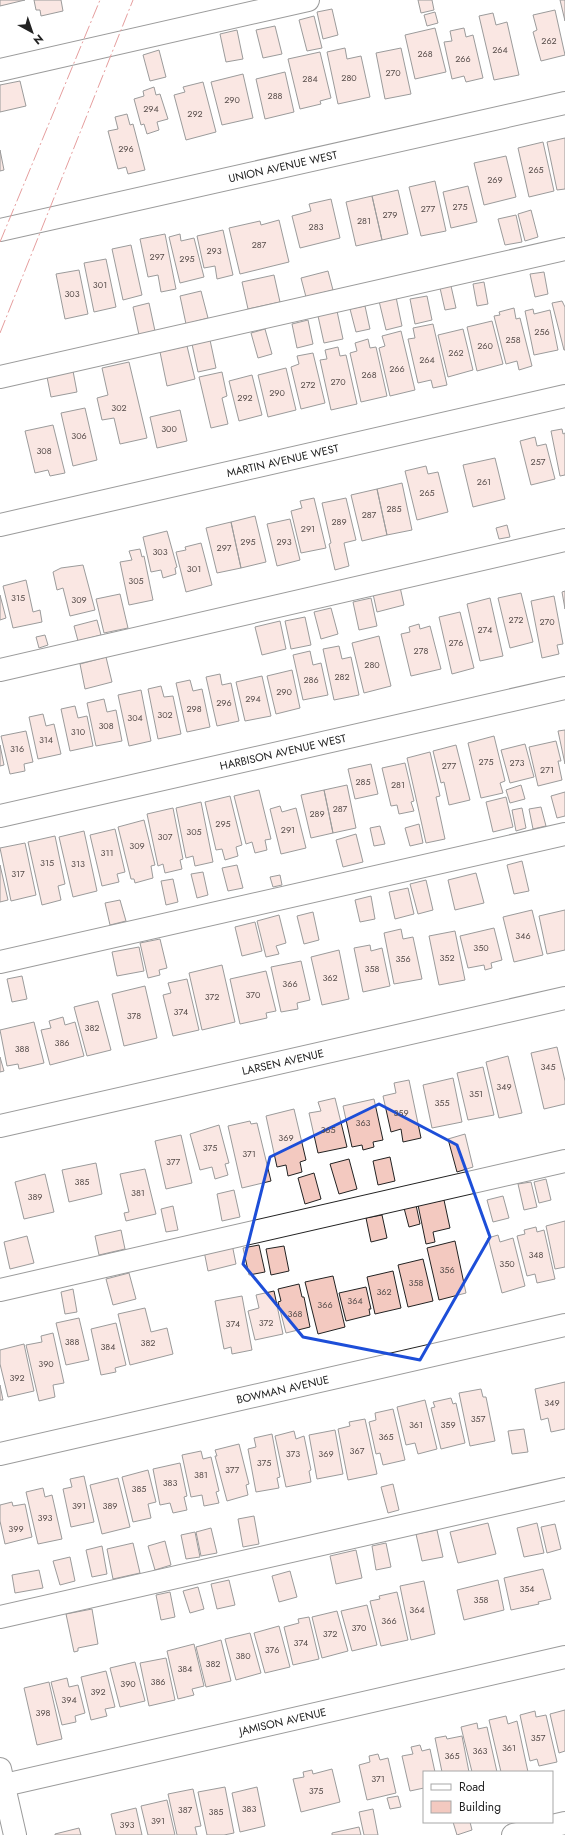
<svg xmlns="http://www.w3.org/2000/svg" width="565" height="1835" font-family="Jost,sans-serif">
<style>
.building{fill:#f3c9c0;stroke:#222}
.lines{fill:none;stroke-linecap:round;stroke-linejoin:round}
.minor-casing{stroke:#222;stroke-width:24}
.minor{stroke:#fff;stroke-width:22}
.power{stroke:#c62828;stroke-width:1;stroke-dasharray:14 3 2 3;stroke-linecap:butt}
.marked{fill:none;stroke:#1d4ed8;stroke-width:3;stroke-linejoin:round}
.labels{text-anchor:middle;stroke-width:3;stroke-linejoin:round;paint-order:stroke}
.number-label{font-size:9px;fill:#564c4a}
.street-label{font-size:11px;fill:#222;stroke:#fff}
</style>
<rect width="100%" height="100%" fill="#fff"/>
<!-- building -->
<path class="building" d="M0 0H25L0 6Z
M34 0H61L63 11 41 16 40 10H36Z
M418 0H432L434 10 421 13Z
M560 0H565V21Z
M332 9 338 35 323 39 317 12Z
M555 10 565 55 541 61 533 32 537 30 533 15Z
M435 12 438 23 427 26 424 15Z
M493 13 496 25 507 22 519 75 494 80 479 16Z
M314 16 322 48 307 51 299 20Z
M275 26 282 54 263 58 256 30Z
M435 28 446 72 415 79 405 35Z
M464 28 466 37 473 35 483 78 466 82 464 76 452 79 444 42 452 41 450 31Z
M237 30 243 59 226 62 220 34Z
M345 48 347 59 361 56 370 97 338 104 327 52Z
M401 48 411 94 385 99 376 53Z
M159 50 166 77 150 81 143 55Z
M320 52 331 98 320 101 321 104 300 109 288 59Z
M285 72 294 112 265 119 256 79Z
M243 74 253 118 222 125 211 82Z
M20 81 26 106 0 112V85Z
M203 82 216 132 186 140 174 95 185 92 183 87Z
M154 87 156 95 160 94 168 119 157 122 159 130 147 134 144 124 141 125 134 99 144 96 143 91Z
M127 114 130 125 133 124 145 170 128 174 126 167 118 169 108 131 118 129 115 117Z
M565 138V189L557 190 547 142Z
M543 142 554 191 529 197 518 148Z
M0 150 4 170 0 171Z
M506 156 516 197 484 205 474 163Z
M435 181 446 231 421 236 409 187Z
M468 186 477 222 451 228 443 192Z
M398 190 408 234 382 240 372 196Z
M372 196 382 240 356 246 346 202Z
M331 199 340 238 300 248 292 216 311 211 309 204Z
M531 210 538 237 525 241 518 214Z
M516 215 522 242 505 245 498 219Z
M279 220 289 262 240 274 229 228 260 221 261 225Z
M223 230 233 275 217 279 215 266 204 268 197 236Z
M165 234 176 289 161 292 158 275 148 277 140 239Z
M180 234 181 241 194 238 204 277 180 283 169 237Z
M131 245 142 295 123 300 112 249Z
M106 259 116 307 94 312 84 263Z
M79 270 88 314 65 319 56 274Z
M328 271 333 290 306 297 301 278Z
M544 272 548 294 535 297 530 274Z
M274 275 280 302 248 309 242 282Z
M484 282 488 304 477 306 473 284Z
M451 286 456 308 445 310 440 288Z
M201 291 208 318 186 324 180 296Z
M427 296 432 320 415 324 410 299Z
M396 297 402 326 386 330 379 301Z
M562 301 565 307V350H564L552 303Z
M149 303 155 331 139 335 133 307Z
M365 306 370 329 356 332 350 309Z
M514 308 516 319 520 318 532 366 519 370 517 361 506 364 494 316 500 315 499 312Z
M533 309 534 314 550 310 558 350 534 355 525 311Z
M337 311 343 339 324 343 318 316Z
M308 320 313 344 297 348 292 324Z
M492 321 503 364 477 371 467 327Z
M433 324 447 385 433 388 431 380 418 383 408 339 415 338 413 328Z
M265 329 272 354 258 358 251 333Z
M463 329 473 370 448 377 438 335Z
M401 331 415 390 390 396 379 348 385 346 382 336Z
M368 339 370 348 376 347 387 396 361 402 350 353 357 351 355 343Z
M210 340 216 368 198 372 192 344Z
M187 346 195 379 167 386 160 352Z
M338 347 340 356 346 355 357 404 331 410 320 360 327 359 325 350Z
M313 353 325 403 301 409 291 367 299 364 297 356Z
M129 362 147 438 120 444 114 418 102 420 97 398 108 395 102 368Z
M286 368 296 410 268 417 258 375Z
M73 371 77 392 51 397 47 377Z
M222 372 227 396 222 398 228 424 211 428 199 377Z
M252 375 262 415 239 421 229 381Z
M85 408 97 460 73 466 61 413Z
M180 410 187 441 157 448 150 417Z
M53 425 65 473 50 476 48 470 35 473 25 431Z
M562 429 563 434 565 433V475L560 476 551 431Z
M535 437 537 446 546 444 555 479 531 485 520 441Z
M495 458 505 499 473 507 463 465Z
M426 466 428 474 438 472 448 512 417 520 405 471Z
M402 483 412 530 387 535 377 489Z
M377 489 387 535 362 541 351 495Z
M314 498 326 548 301 553 291 511 302 508 300 501Z
M346 498 356 540 344 543 349 566 335 570 329 544 331 543 322 503Z
M255 516 266 562 241 568 231 522Z
M290 519 300 560 277 566 267 524Z
M231 522 241 568 217 573 206 528Z
M507 525 510 537 499 539 496 528Z
M167 531 177 567 175 568 176 574 163 578 161 570 151 572 143 537Z
M201 543 212 585 186 592 176 552 186 550 185 547Z
M140 549 142 557 144 556 153 600 129 605 120 562 132 560 129 551Z
M83 565 95 610 70 616 63 588 57 590 53 572 61 568Z
M26 580 33 612 40 610 42 622 13 628 3 586Z
M400 587 404 605 377 612 373 594Z
M565 591V609L562 592Z
M521 593 533 642 510 648 498 598Z
M120 594 128 628 104 633 96 599Z
M0 595 6 618 0 620Z
M554 596 563 644 557 645 559 654 542 658 531 601Z
M371 598 377 626 359 630 353 602Z
M490 598 503 656 480 661 467 604Z
M331 608 338 634 321 639 314 612Z
M460 612 474 668 452 674 439 617Z
M305 617 311 645 291 649 285 621Z
M97 620 101 635 78 641 74 626Z
M280 621 286 649 262 655 255 627Z
M419 624 420 629 430 626 441 669 411 676 401 634 410 632 409 627Z
M45 635 48 645 39 648 36 637Z
M379 636 391 686 364 693 352 643Z
M339 646 342 659 351 657 359 695 334 700 323 649Z
M310 651 313 665 321 663 328 695 303 700 293 655Z
M106 657 112 682 85 689 80 664Z
M292 670 300 708 276 714 267 676Z
M220 674 222 685 231 683 239 721 217 726 206 677Z
M262 676 271 716 245 721 236 682Z
M190 680 193 691 202 689 210 727 187 732 176 683Z
M161 686 164 697 173 696 181 734 158 739 148 689Z
M141 690 151 741 129 746 118 695Z
M104 699 107 712 116 710 122 741 96 746 87 703Z
M75 706 78 718 87 716 93 746 70 751 61 709Z
M43 714 46 726 54 724 61 754 38 759 29 717Z
M565 730V764L558 731Z
M26 731 33 762 24 764 25 771 10 774 1 736Z
M494 736 505 781 500 783 503 793 481 798 468 743Z
M556 741 561 761H558L562 780 538 786 529 747Z
M525 744 534 777 510 783 501 750Z
M0 745 4 765 0 766Z
M456 745 470 800 449 805 444 782 441 783 433 751Z
M430 752 440 796 436 797 445 839 426 843 407 758Z
M405 763 414 801 411 802 414 811 399 814 397 805 391 806 382 768Z
M371 764 378 794 355 799 348 769Z
M347 785 356 828 333 833 324 790Z
M521 785 525 799 510 803 506 790Z
M259 790 271 839 265 840 267 850 255 853 252 842 246 844 234 796Z
M324 790 333 833 311 838 301 795Z
M565 792V816L557 818 551 796Z
M230 796 242 845 236 847 238 856 225 860 222 849 216 850 205 802Z
M506 797 513 827 493 832 486 802Z
M201 802 213 862 195 866 193 856 186 858 176 808Z
M280 806 282 812 296 808 306 848 281 854 270 809Z
M541 807 546 826 533 829 529 809Z
M173 808 183 859 180 860 182 869 165 873 163 864 158 866 147 814Z
M522 808 526 828 516 831 512 810Z
M144 820 155 865 151 866 153 878 135 883 134 879H131L118 827Z
M419 824 423 843 410 846 405 828Z
M380 826 385 844 374 846 370 828Z
M115 829 125 872 117 874 119 882 102 886 90 835Z
M84 831 97 891 73 897 59 837Z
M356 834 363 862 343 867 336 840Z
M55 836 65 884 58 886 61 900 42 905 28 842Z
M25 843 36 895 11 901 0 848Z
M522 861 529 891 514 894 507 865Z
M0 865 8 900 0 902Z
M237 865 243 888 228 891 222 868Z
M203 872 208 895 197 898 191 874Z
M476 873 484 903 455 910 448 880Z
M280 875 282 885 273 887 270 877Z
M173 879 178 902 166 905 161 881Z
M426 880 433 910 418 914 410 884Z
M408 888 414 914 395 919 389 892Z
M371 896 375 919 360 922 355 900Z
M120 900 126 921 110 925 105 903Z
M532 910 543 955 514 962 503 917Z
M565 910V950L547 954 539 916Z
M313 912 319 940 304 944 297 916Z
M279 915 286 943 276 946 279 954 266 957 257 921Z
M255 922 262 951 242 956 235 927Z
M494 928 502 960 491 963 492 968 485 970 484 965 468 968 460 936Z
M401 929 403 939 413 937 422 979 394 984 384 933Z
M455 931 465 980 439 985 429 936Z
M160 939 167 968 159 970 160 975 148 978 140 943Z
M370 945 371 951 382 948 390 986 363 992 354 948Z
M139 947 144 971 117 976 112 952Z
M339 950 349 999 322 1005 311 957Z
M301 961 310 1000 297 1003 298 1009 281 1012 271 967Z
M222 965 235 1022 202 1030 189 973Z
M266 971 276 1011 266 1013 267 1018 240 1024 230 979Z
M22 976 27 999 12 1002 7 979Z
M187 979 199 1030 173 1036 163 995 171 993 168 983Z
M145 986 157 1038 124 1046 112 994Z
M98 1001 111 1050 87 1056 74 1007Z
M63 1017 65 1025 75 1022 84 1056 50 1065 41 1030 51 1028 49 1021Z
M34 1022 44 1063 19 1069 18 1064 7 1066 0 1030Z
M557 1047 565 1081V1104L544 1109 531 1053Z
M508 1056 522 1113 499 1118 486 1062Z
M0 1057 4 1071 0 1072Z
M483 1067 494 1115 468 1120 457 1073Z
M453 1078 462 1122 432 1128 423 1085Z
M409 1080 421 1138 403 1142 401 1129 391 1132 383 1096 396 1093 394 1083Z
M335 1098 347 1147 318 1153 309 1113 321 1111 318 1102Z
M374 1099 383 1140 373 1142 374 1147 363 1150 362 1145 352 1147 343 1106Z
M294 1109 306 1160 300 1162 302 1172 288 1176 286 1165 277 1167 266 1116Z
M250 1121 251 1124 257 1123 271 1181 242 1188 228 1126Z
M219 1125 229 1163 225 1164 228 1175 215 1179 212 1167 200 1170 190 1134Z
M465 1134 473 1167 457 1172 448 1139Z
M181 1135 192 1183 166 1189 155 1141Z
M390 1157 395 1181 378 1185 373 1161Z
M349 1159 357 1189 339 1194 330 1164Z
M96 1163 102 1194 69 1202 62 1170Z
M145 1169 156 1214 126 1221 124 1213 129 1212 120 1174Z
M314 1173 321 1199 305 1204 298 1178Z
M45 1174 54 1212 24 1219 15 1182Z
M546 1179 551 1200 539 1203 534 1182Z
M531 1182 537 1207 524 1210 518 1184Z
M234 1190 240 1217 222 1221 217 1194Z
M503 1196 509 1218 493 1222 487 1200Z
M444 1200 450 1228 433 1232 435 1242 426 1244 418 1205Z
M416 1205 420 1224 409 1227 404 1208Z
M173 1206 178 1230 166 1232 161 1209Z
M382 1215 387 1238 371 1242 366 1218Z
M565 1221V1267L555 1269 546 1226Z
M536 1227 537 1232 544 1230 555 1279 537 1283 535 1274 527 1276 517 1236 525 1234 524 1230Z
M121 1230 125 1249 99 1255 95 1236Z
M498 1235 500 1242 513 1238 525 1286 502 1293 488 1238Z
M27 1236 34 1263 10 1269 4 1242Z
M455 1241 466 1293 439 1300 427 1248Z
M232 1244 236 1264 208 1271 204 1251Z
M259 1245 265 1272 249 1275 243 1248Z
M284 1246 289 1271 271 1275 266 1249Z
M423 1259 433 1301 408 1307 398 1265Z
M393 1271 401 1308 375 1314 367 1277Z
M129 1273 136 1299 113 1305 106 1279Z
M333 1276 345 1327 318 1334 305 1282Z
M299 1284 302 1297H304L310 1327 286 1333 278 1302 281 1301 278 1289Z
M366 1287 371 1309H369L370 1315 346 1321 339 1293Z
M73 1289 77 1312 65 1314 61 1292Z
M274 1291 283 1334 255 1340 248 1311 259 1308 256 1295Z
M242 1296 252 1350 232 1354 231 1347 224 1349 215 1301Z
M145 1308 151 1332 167 1328 173 1354 130 1365 118 1314Z
M79 1318 89 1360 66 1365 56 1323Z
M116 1323 126 1365 115 1368 116 1372 101 1375 91 1329Z
M53 1333 64 1383 53 1385 55 1397 39 1401 26 1345 42 1342 41 1336Z
M24 1344 34 1391 8 1397 0 1364V1350Z
M565 1382V1429L551 1432 548 1418 541 1420 535 1389Z
M0 1385 3 1400H0Z
M481 1389 483 1397H486L495 1441 470 1446 459 1393Z
M451 1398 453 1404 456 1403 465 1443 441 1449 431 1408 435 1407 433 1402Z
M425 1400 437 1449 418 1454 415 1443 406 1445 397 1407Z
M393 1409 405 1460 383 1465 380 1453 376 1454 369 1422 376 1420 375 1413Z
M365 1419 377 1474 348 1480 338 1429 350 1426 349 1422Z
M524 1429 528 1452 512 1454 508 1431Z
M335 1430 343 1474 317 1479 309 1435Z
M294 1431 296 1439 304 1436 311 1470 309 1471 311 1482 286 1487 275 1436Z
M272 1434 280 1477 277 1478 279 1488 256 1492 248 1449 256 1447 254 1438Z
M239 1444 249 1484 246 1485 248 1495 227 1501 215 1456H217L215 1450Z
M201 1451 203 1459 211 1457 219 1491 216 1492 219 1503 204 1506 202 1495 191 1497 182 1455Z
M180 1463 187 1496 184 1497 187 1510 173 1513 170 1503 160 1505 153 1469Z
M148 1470 156 1502 148 1504 151 1518 133 1522 122 1477Z
M84 1476 94 1522 71 1527 63 1489 72 1487 70 1479Z
M118 1478 130 1527 102 1534 90 1485Z
M393 1484 399 1510 388 1513 381 1487Z
M43 1488 45 1497 52 1495 62 1539 38 1544 26 1492Z
M12 1502 13 1506 25 1504 32 1537 5 1544 0 1521V1505Z
M254 1516 259 1544 243 1547 238 1519Z
M488 1523 496 1554 458 1563 450 1532Z
M537 1523 544 1553 524 1557 517 1528Z
M555 1524 561 1549 547 1553 541 1527Z
M211 1528 217 1553 201 1556 196 1532Z
M437 1530 443 1557 422 1561 416 1534Z
M195 1532 200 1557 186 1559 181 1535Z
M165 1541 171 1565 155 1570 148 1546Z
M133 1543 140 1573 113 1579 107 1549Z
M386 1543 391 1567 376 1570 372 1546Z
M102 1546 107 1574 92 1577 86 1550Z
M356 1550 362 1578 336 1584 330 1556Z
M70 1557 75 1581 60 1585 53 1561Z
M543 1569 551 1599 538 1602 539 1604 511 1610 504 1578Z
M39 1570 43 1588 15 1593 12 1575Z
M290 1571 297 1597 279 1602 272 1576Z
M229 1580 235 1605 217 1609 211 1584Z
M498 1580 504 1610 464 1620 457 1590Z
M424 1581 435 1634 411 1640 400 1586Z
M198 1587 204 1609 190 1613 183 1591Z
M170 1592 175 1617 161 1620 156 1595Z
M397 1592 408 1640 381 1646 370 1601 380 1599 379 1596Z
M367 1605 377 1645 352 1651 341 1611Z
M92 1609 98 1644 78 1648V1651L74 1652 66 1614Z
M337 1611 348 1651 322 1658 312 1617Z
M309 1617 319 1659 293 1665 284 1627 299 1623 298 1619Z
M279 1626 290 1667 265 1673 254 1633Z
M250 1633 261 1673 236 1680 225 1639Z
M221 1640 231 1681 206 1687 196 1647Z
M194 1644 204 1686 192 1689 194 1695 178 1699 167 1651Z
M166 1658 175 1700 149 1706 140 1663Z
M135 1662 145 1701 120 1707 110 1668Z
M106 1671 115 1707 105 1709 107 1716 91 1720 81 1677Z
M67 1678 69 1687 78 1685 85 1713 75 1716 76 1722 62 1725 51 1682Z
M49 1682 62 1739 37 1745 24 1688Z
M565 1710V1751L559 1753 550 1714Z
M535 1711 536 1717 546 1715 557 1762 539 1766 537 1759 530 1761 520 1715Z
M506 1716 508 1724 517 1721 528 1772H501L489 1720Z
M477 1723 478 1729 487 1727 497 1772H472L461 1727Z
M446 1736 447 1739 462 1736 469 1772H442L435 1738Z
M420 1745 422 1751 430 1749 435 1772H424V1788L410 1791 402 1756 413 1754 411 1747Z
M378 1754 380 1760 388 1758 396 1793 367 1800 359 1765 370 1762 369 1756Z
M332 1769 340 1802 301 1812 293 1779 304 1777 303 1772 312 1770 313 1774Z
M225 1787 234 1833 224 1835H207L198 1792Z
M257 1787 265 1826 240 1832 232 1793Z
M193 1789 201 1826 195 1827 197 1835H177L168 1794Z
M398 1796 401 1807 390 1809 387 1798Z
M167 1800 175 1835H148L141 1806Z
M136 1808 142 1835H116L111 1814Z
M373 1809 378 1835H364L359 1812Z
M453 1822H470L472 1830 457 1835Z
M359 1827 361 1835H332V1833Z
M79 1828 81 1835H55V1834Z"/>
<g class="lines">
<defs>
<g id="minor">
<path d="M0 70 308 0"/>
<path id="s1" d="M0 230 565 103"/>
<path d="M0 377 565 249"/>
<path id="s2" d="M0 525 565 396"/>
<path d="M0 670 565 540"/>
<path id="s3" d="M0 816 565 688"/>
<path d="M0 962 565 834"/>
<path id="s4" d="M0 1126 565 998"/>
<path d="M0 1290 565 1161"/>
<path id="s5" d="M0 1454 565 1325"/>
<path d="M0 1617 565 1489"/>
<path d="M0 1769 15 1835"/>
<path id="s6" d="M0 1786 565 1657"/>
<path d="M513 1835 565 1823"/>
</g>
</defs>
<!-- minor casing -->
<use href="#minor" class="minor-casing"/>
<!-- minor -->
<use href="#minor" class="minor"/>
<!-- power -->
<path class="power" d="M0 242 100 0
M0 333 133 0"/>
</g>
<!-- marked area -->
<path d="M0 0H565V1835H0ZM379 1104 457 1145 490 1237 420 1360 303 1337 243 1264 270 1157Z" fill="#fff" fill-opacity=".55" fill-rule="evenodd"/>
<path class="marked" d="M379 1104 457 1145 490 1237 420 1360 303 1337 243 1264 270 1157Z"/>
<g class="labels">
<!-- number labels -->
<g class="number-label">
<text x="549" y="44">262</text>
<text x="500" y="53">264</text>
<text x="425" y="57">268</text>
<text x="463" y="62">266</text>
<text x="393" y="76">270</text>
<text x="349" y="81">280</text>
<text x="310" y="82">284</text>
<text x="275" y="99">288</text>
<text x="232" y="103">290</text>
<text x="151" y="112">294</text>
<text x="195" y="117">292</text>
<text x="126" y="152">296</text>
<text x="536" y="173">265</text>
<text x="495" y="183">269</text>
<text x="460" y="210">275</text>
<text x="428" y="212">277</text>
<text x="390" y="218">279</text>
<text x="364" y="224">281</text>
<text x="316" y="230">283</text>
<text x="259" y="248">287</text>
<text x="214" y="254">293</text>
<text x="157" y="260">297</text>
<text x="187" y="262">295</text>
<text x="100" y="288">301</text>
<text x="72" y="297">303</text>
<text x="542" y="335">256</text>
<text x="513" y="343">258</text>
<text x="485" y="349">260</text>
<text x="456" y="356">262</text>
<text x="427" y="363">264</text>
<text x="397" y="372">266</text>
<text x="369" y="378">268</text>
<text x="338" y="385">270</text>
<text x="308" y="388">272</text>
<text x="277" y="396">290</text>
<text x="245" y="401">292</text>
<text x="119" y="411">302</text>
<text x="169" y="432">300</text>
<text x="79" y="439">306</text>
<text x="44" y="454">308</text>
<text x="538" y="465">257</text>
<text x="484" y="485">261</text>
<text x="427" y="496">265</text>
<text x="394" y="512">285</text>
<text x="369" y="518">287</text>
<text x="339" y="525">289</text>
<text x="308" y="532">291</text>
<text x="248" y="545">295</text>
<text x="284" y="545">293</text>
<text x="224" y="551">297</text>
<text x="160" y="555">303</text>
<text x="194" y="572">301</text>
<text x="136" y="584">305</text>
<text x="18" y="601">315</text>
<text x="79" y="603">309</text>
<text x="516" y="623">272</text>
<text x="547" y="625">270</text>
<text x="485" y="633">274</text>
<text x="456" y="646">276</text>
<text x="421" y="654">278</text>
<text x="372" y="668">280</text>
<text x="342" y="680">282</text>
<text x="311" y="683">286</text>
<text x="284" y="695">290</text>
<text x="253" y="702">294</text>
<text x="224" y="706">296</text>
<text x="194" y="712">298</text>
<text x="165" y="718">302</text>
<text x="135" y="721">304</text>
<text x="106" y="729">308</text>
<text x="78" y="735">310</text>
<text x="46" y="743">314</text>
<text x="17" y="752">316</text>
<text x="486" y="765">275</text>
<text x="517" y="766">273</text>
<text x="449" y="769">277</text>
<text x="547" y="773">271</text>
<text x="363" y="785">285</text>
<text x="398" y="788">281</text>
<text x="340" y="812">287</text>
<text x="317" y="817">289</text>
<text x="223" y="827">295</text>
<text x="288" y="833">291</text>
<text x="194" y="835">305</text>
<text x="165" y="840">307</text>
<text x="137" y="849">309</text>
<text x="107" y="856">311</text>
<text x="47" y="866">315</text>
<text x="78" y="867">313</text>
<text x="18" y="877">317</text>
<text x="523" y="939">346</text>
<text x="481" y="951">350</text>
<text x="447" y="961">352</text>
<text x="403" y="962">356</text>
<text x="372" y="972">358</text>
<text x="330" y="981">362</text>
<text x="290" y="987">366</text>
<text x="253" y="998">370</text>
<text x="212" y="1000">372</text>
<text x="181" y="1015">374</text>
<text x="134" y="1019">378</text>
<text x="92" y="1031">382</text>
<text x="62" y="1046">386</text>
<text x="22" y="1052">388</text>
<text x="548" y="1070">345</text>
<text x="504" y="1090">349</text>
<text x="476" y="1097">351</text>
<text x="442" y="1106">355</text>
<text x="401" y="1116">359</text>
<text x="363" y="1126">363</text>
<text x="328" y="1133">365</text>
<text x="286" y="1141">369</text>
<text x="210" y="1151">375</text>
<text x="249" y="1157">371</text>
<text x="173" y="1165">377</text>
<text x="82" y="1185">385</text>
<text x="138" y="1196">381</text>
<text x="35" y="1200">389</text>
<text x="536" y="1258">348</text>
<text x="507" y="1267">350</text>
<text x="447" y="1273">356</text>
<text x="416" y="1286">358</text>
<text x="384" y="1295">362</text>
<text x="355" y="1304">364</text>
<text x="325" y="1308">366</text>
<text x="295" y="1317">368</text>
<text x="266" y="1326">372</text>
<text x="233" y="1327">374</text>
<text x="72" y="1345">388</text>
<text x="148" y="1346">382</text>
<text x="108" y="1350">384</text>
<text x="46" y="1367">390</text>
<text x="17" y="1381">392</text>
<text x="552" y="1406">349</text>
<text x="478" y="1422">357</text>
<text x="416" y="1428">361</text>
<text x="448" y="1428">359</text>
<text x="386" y="1440">365</text>
<text x="357" y="1454">367</text>
<text x="293" y="1457">373</text>
<text x="326" y="1457">369</text>
<text x="264" y="1466">375</text>
<text x="232" y="1473">377</text>
<text x="201" y="1478">381</text>
<text x="170" y="1486">383</text>
<text x="139" y="1492">385</text>
<text x="79" y="1509">391</text>
<text x="110" y="1509">389</text>
<text x="45" y="1521">393</text>
<text x="16" y="1532">399</text>
<text x="527" y="1592">354</text>
<text x="481" y="1603">358</text>
<text x="417" y="1613">364</text>
<text x="389" y="1624">366</text>
<text x="359" y="1631">370</text>
<text x="330" y="1637">372</text>
<text x="301" y="1646">374</text>
<text x="272" y="1653">376</text>
<text x="243" y="1659">380</text>
<text x="213" y="1667">382</text>
<text x="185" y="1672">384</text>
<text x="158" y="1685">386</text>
<text x="128" y="1687">390</text>
<text x="98" y="1695">392</text>
<text x="69" y="1703">394</text>
<text x="43" y="1716">398</text>
<text x="538" y="1741">357</text>
<text x="509" y="1751">361</text>
<text x="480" y="1754">363</text>
<text x="452" y="1759">365</text>
<text x="378" y="1782">371</text>
<text x="316" y="1794">375</text>
<text x="249" y="1812">383</text>
<text x="185" y="1813">387</text>
<text x="216" y="1815">385</text>
<text x="158" y="1824">391</text>
<text x="127" y="1828">393</text>
</g>
<!-- street labels -->
<g class="street-label">
<text dy="4" stroke="none"><textPath href="#s1" startOffset="290">UNION AVENUE WEST</textPath></text>
<text dy="4" stroke="none"><textPath href="#s2" startOffset="290">MARTIN AVENUE WEST</textPath></text>
<text dy="4" stroke="none"><textPath href="#s3" startOffset="290">HARBISON AVENUE WEST</textPath></text>
<text dy="4" stroke="none"><textPath href="#s4" startOffset="290">LARSEN AVENUE</textPath></text>
<text dy="4" stroke="none"><textPath href="#s5" startOffset="290">BOWMAN AVENUE</textPath></text>
<text dy="4" stroke="none"><textPath href="#s6" startOffset="290">JAMISON AVENUE</textPath></text>
</g>
</g>
<!-- legend -->
<rect x="423" y="1771" width="130" height="52" fill="#ffffff" stroke="#a7a7a7"/>
<rect x="431" y="1784" width="20" height="6" fill="#ffffff" stroke="#a7a7a7"/>
<text x="459" y="1791" font-size="12" fill="#222222">Road</text>
<rect x="431" y="1801" width="20" height="12" fill="#f3c9c0" stroke="#a7a7a7"/>
<text x="459" y="1811" font-size="12" fill="#222222">Building</text>
<!-- north arrow -->
<g transform="translate(32 32) rotate(140)" stroke="#ffffff" stroke-width="3" paint-order="stroke">
<path d="M0-3L7 15L0 10L-7 15Z" fill="#222222"/>
<text y="-6" font-size="11" font-weight="bold" text-anchor="middle" fill="#222222">N</text>
</g>
</svg>
